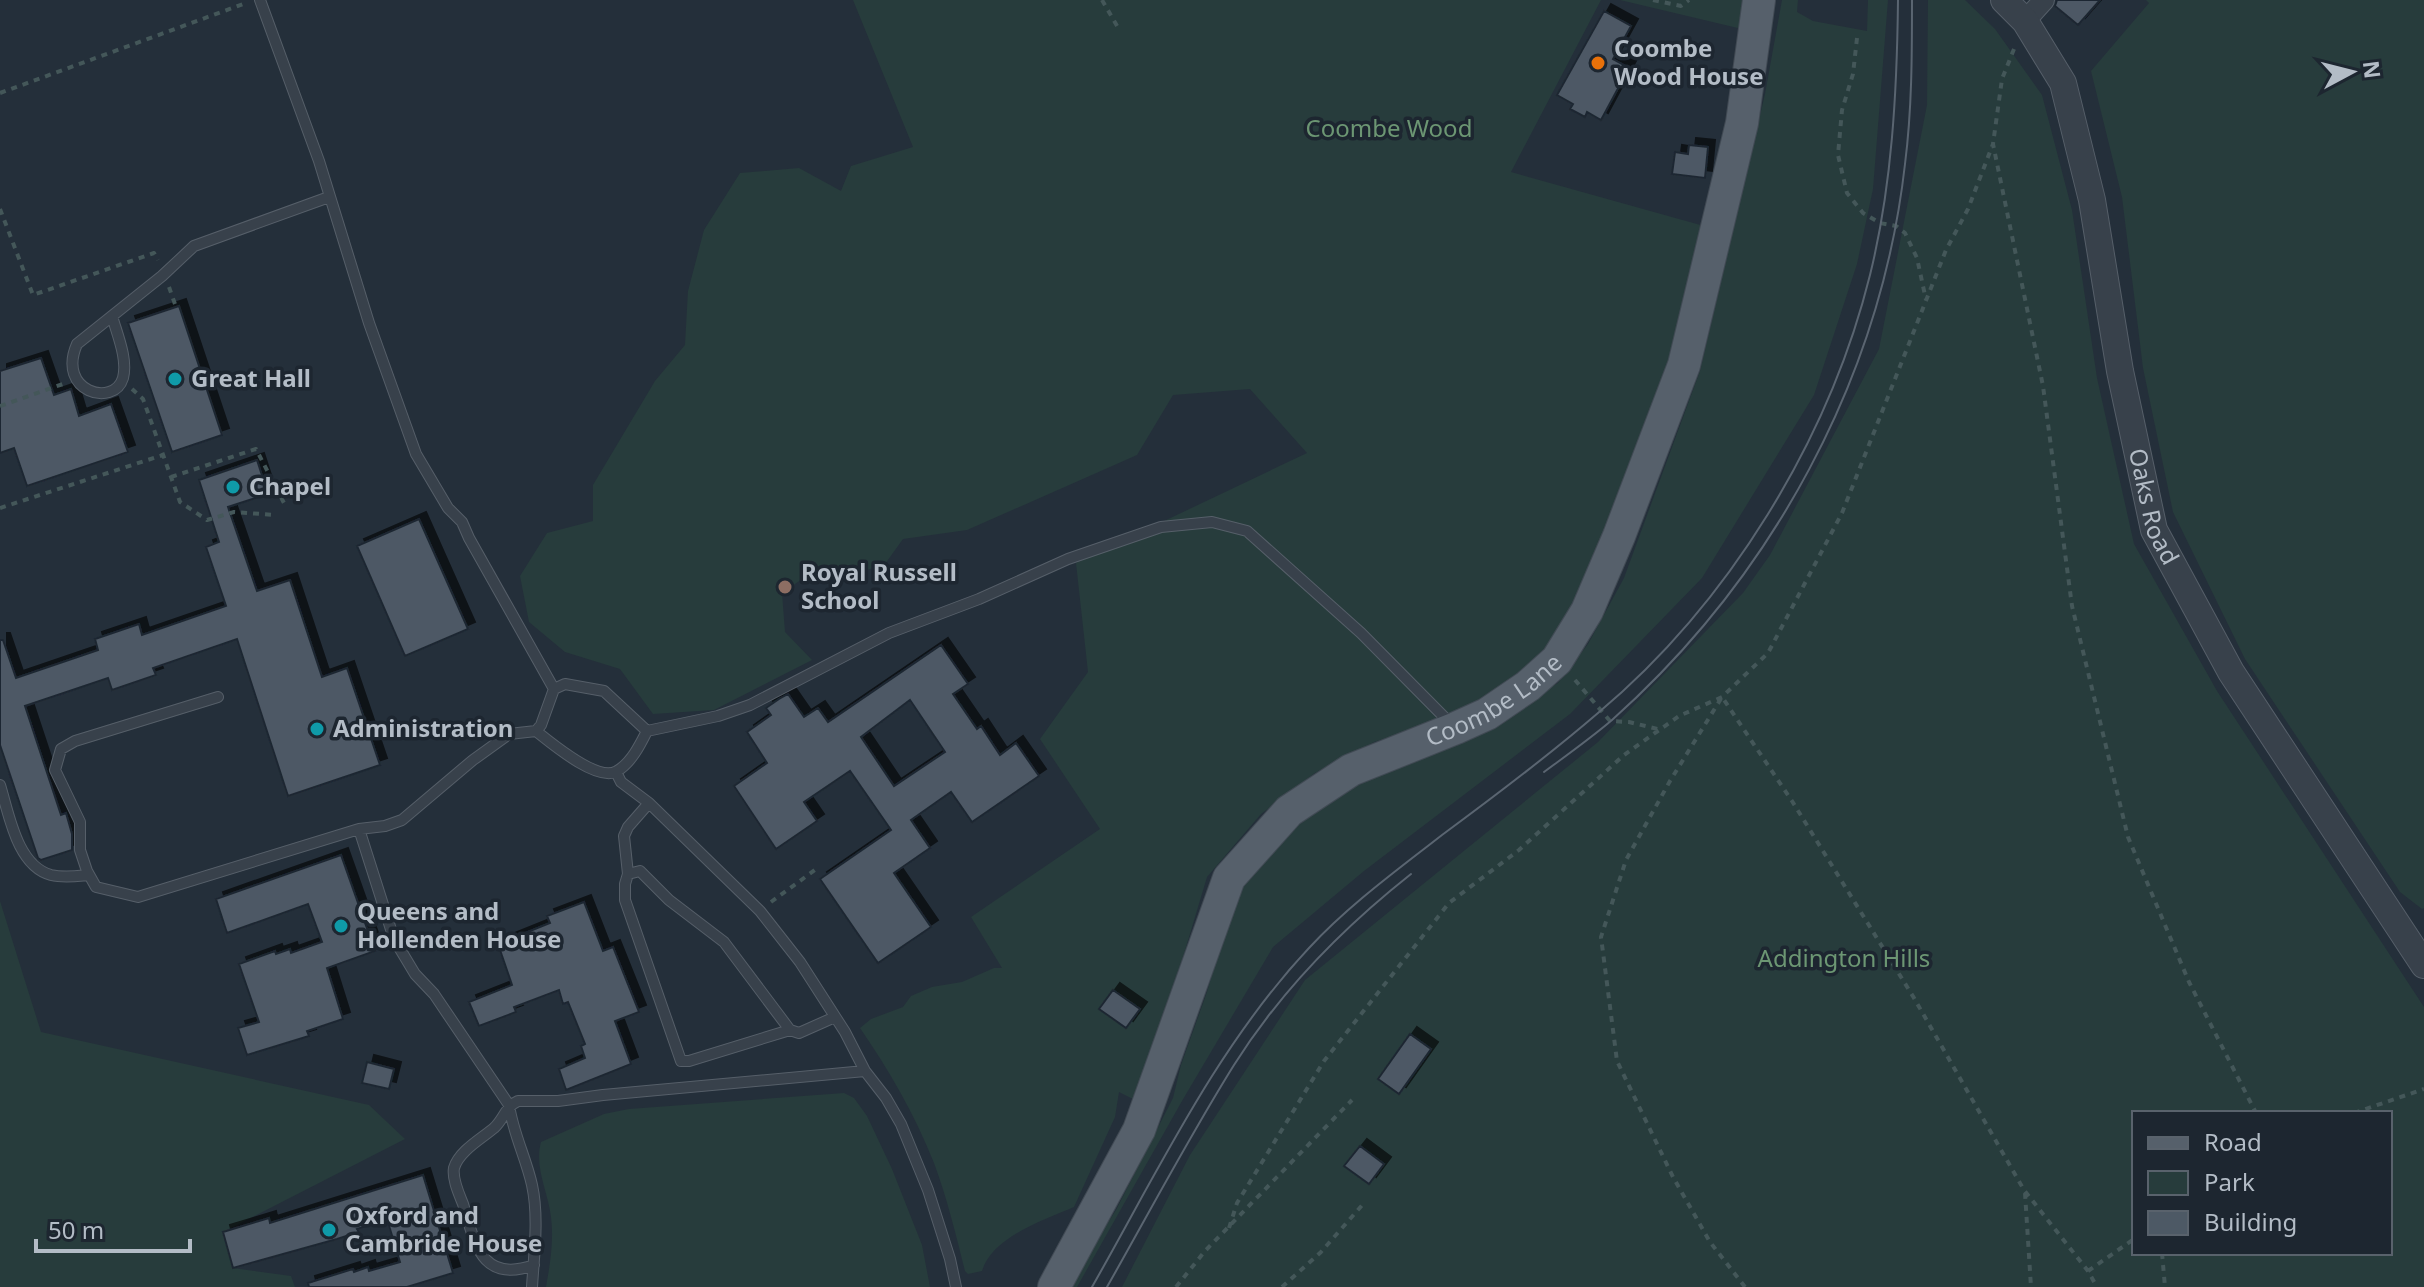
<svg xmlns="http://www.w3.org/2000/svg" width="2424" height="1287" font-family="'Noto Sans',sans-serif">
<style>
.green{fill:#273c3c;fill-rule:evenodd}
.building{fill:#4d5965;stroke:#1f2832;stroke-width:2;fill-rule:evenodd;filter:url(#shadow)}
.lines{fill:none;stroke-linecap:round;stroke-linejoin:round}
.service-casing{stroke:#565f69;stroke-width:12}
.minor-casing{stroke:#565f69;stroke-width:22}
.tertiary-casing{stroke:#565f69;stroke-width:28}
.primary-casing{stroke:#414a54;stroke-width:34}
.path{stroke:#445759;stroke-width:4;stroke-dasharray:6 6;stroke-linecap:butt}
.service{stroke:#38414b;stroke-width:10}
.minor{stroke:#38414b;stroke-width:20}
.tertiary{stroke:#38414b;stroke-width:26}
.primary{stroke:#56606b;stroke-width:32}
.tram{stroke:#5a6571;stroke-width:2}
.food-dot{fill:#e8710a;stroke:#1d2630;stroke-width:3}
.culture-dot{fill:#0f9aa8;stroke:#1d2630;stroke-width:3}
.education-dot{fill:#8d6e63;stroke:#1d2630;stroke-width:3}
.labels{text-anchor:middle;stroke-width:7;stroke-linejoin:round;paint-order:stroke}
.poi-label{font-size:24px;font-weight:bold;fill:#b3bcc6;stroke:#1d2630;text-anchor:start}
.park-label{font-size:24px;fill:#6c9673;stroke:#1d2630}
.street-label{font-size:24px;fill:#b3bcc6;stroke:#1d2630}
</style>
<defs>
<filter id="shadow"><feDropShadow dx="7" dy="-7" stdDeviation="0" flood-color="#0009"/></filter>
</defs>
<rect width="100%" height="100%" fill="#242f3a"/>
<!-- green -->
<path class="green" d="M853 0H1601L1511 172 1704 226 1676 353 1583 585 1546 650 1497 695 1437 722 1374 742 1315 773 1261 814 1207 877 1183 957 1133 1099 1119 1092 1115 1117 1074 1207C1044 1220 992 1237 982 1271L968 1274 965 1271C956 1235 947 1198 934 1163 915 1115 889 1070 860 1028L871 1019 903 1007 911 996 932 987 962 982 994 968H1002L971 917 1100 829 1040 739 1088 672 1076 563 1307 453 1250 389 1173 395 1137 455 967 530 903 539 885 564 849 576 815 570 782 593 785 632 812 660 714 710 653 714 620 669 565 652 529 622 520 576 547 533 593 521V485L655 381 685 345 688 291 704 230 740 173 799 168 841 191 851 166 913 147Z
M1620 0H1746L1742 29Z
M1782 0H1798L1797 12 1813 21 1867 31 1868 0H1888L1873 189 1857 264 1814 395 1702 578 1570 714 1364 871 1273 947 1182 1101 1077 1287H1067L1116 1210 1173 1098 1181 1065 1207 992 1227 921 1247 877 1273 846 1305 820 1357 786 1526 702 1558 683 1588 644 1624 578 1700 371 1765 94Z
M1928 0H1965L1995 29 2042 95 2072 210 2097 378 2134 544 2217 691 2424 1007V1287H1122L1190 1155 1305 980 1598 742 1743 593 1770 555 1879 349 1927 105ZM2134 1113H2390V1253H2134Z
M2146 0H2424V908L2422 909 2400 892 2245 659 2173 512 2143 368 2122 197 2091 71 2149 3Z
M0 901 41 1032 369 1105 405 1139 223 1232 233 1268 291 1276 295 1287H0Z
M844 1093 854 1098 867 1116 892 1169 922 1245 930 1287H546C550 1264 554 1241 551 1217 548 1191 534 1168 541 1142L604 1114 629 1109Z"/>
<!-- building -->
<path class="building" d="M2057 0H2100L2078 25 2055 6Z
M1604 11 1631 26 1613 59 1629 68 1601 120 1587 112 1585 117 1570 109 1573 104 1557 95Z
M1689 145 1708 147 1705 178 1672 174 1675 152 1688 154Z
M179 306 222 435 172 452 128 323Z
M41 358 54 395 71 389 79 416 111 404 128 452 27 486 14 448 0 453V371Z
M257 460 268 494 228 507 257 591 290 580 322 677 347 668 380 765 288 796 237 639 153 668 156 675 112 690 108 678 25 706 61 815 66 813 72 834V850L41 860 38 858 0 745V640H3L16 678 98 650 95 639 139 624 142 635 226 606 206 547 219 542 199 480Z
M419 519 468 629 405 656 357 546Z
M941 645 968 684 953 694 977 729 981 726 1000 755 1016 743 1039 776 972 822 951 792 911 820 930 848 894 873 931 927 878 963 820 879 891 830 850 771 804 802 817 821 776 849 734 786 767 763 747 732 771 715 766 708 779 699 788 694 804 717 818 708 828 722ZM910 700 945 752 894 786 861 737Z
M341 855 375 951 327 968 343 1019 307 1031 309 1036 247 1055 238 1028 259 1022 239 964 275 951 276 954 290 949 291 953 322 942 308 904 227 933 216 899Z
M584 902 603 951 613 947 639 1012 615 1021 631 1064 566 1090 559 1069 585 1058 581 1046 585 1044 568 1002 563 1004 559 990 514 1007 516 1012 479 1026 469 1002 512 985 498 944 550 923 547 916Z
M1113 990 1140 1009 1126 1028 1099 1009Z
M1410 1034 1431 1049 1399 1094 1378 1079Z
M367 1062 394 1069 389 1089 362 1083Z
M1360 1146 1384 1164 1369 1184 1344 1166Z
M423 1175 453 1273 407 1287H309L308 1283 353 1269 354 1272 368 1267 369 1271 400 1262 387 1219 357 1229 359 1232 337 1239 233 1268 223 1232 269 1218 270 1223Z"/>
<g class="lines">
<defs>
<path id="service" d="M260 0 319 161 369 323 416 454 448 508 462 522 469 538 554 689
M112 316C117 334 128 359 123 378 114 408 56 392 77 344L162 276 194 246 329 197
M565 684 604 691 647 731C640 745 631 763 617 771 598 783 550 742 536 731L541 725 554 689Z
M218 697 75 741 61 749 55 770 80 822V850L87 871 96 887 138 897 359 829 385 826 402 820 473 760 509 734 536 731
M647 731 718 716 750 705 889 633 979 599 1068 559 1161 527 1212 522 1247 531 1361 633 1453 726
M616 772 621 782 649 803 760 911 800 962 845 1032 865 1071 886 1098 901 1124 928 1190 950 1259 956 1287
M0 785C9 814 17 866 51 875 64 878 77 876 89 875
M359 829 394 939 415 974 434 994 509 1105C513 1133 526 1158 532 1185 539 1217 534 1254 532 1287
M628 874 624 836 628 827 649 803
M790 1030 689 1061H681L625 900V884L628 874 640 871 669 900 724 942 790 1030 799 1033 835 1017
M534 1265C481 1284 475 1243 463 1204 459 1194 452 1179 454 1168 459 1151 481 1139 494 1128 504 1119 505 1107 518 1101H558L603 1095 865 1071"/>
<path id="minor" d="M2025 21 2044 0"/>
<g id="tertiary">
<path id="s1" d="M2004 0 2025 21 2063 83 2092 200 2120 371 2154 530 2231 672 2424 965"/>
</g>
<g id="primary">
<path id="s2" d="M1054 1287 1139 1130 1229 878 1289 811 1351 770 1456 728 1487 714 1528 686 1557 660 1587 611 1619 536 1684 365 1742 123 1759 0"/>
</g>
</defs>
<!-- service casing -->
<use href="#service" class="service-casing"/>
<!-- minor casing -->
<use href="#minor" class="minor-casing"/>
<!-- tertiary casing -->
<use href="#tertiary" class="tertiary-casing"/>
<!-- primary casing -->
<use href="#primary" class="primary-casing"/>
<!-- path -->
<path class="path" d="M1102 0 1120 31
M1653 0 1681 6 1689 0
M1857 38 1853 74 1842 110 1838 155 1847 193 1863 213 1880 223 1896 226 1905 233 1917 258 1926 300
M2014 49 2002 79 1993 144 2043 386 2072 606 2128 837 2189 982 2256 1113
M0 93 246 3
M0 209 33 295 154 253 158 260
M169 287 176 307
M132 389 143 399 180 502 207 520 234 512 275 515
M0 406 63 384
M171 477 256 449 285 505
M0 508 163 455
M1575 680 1610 721 1629 722 1662 730
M771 902 819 867
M2354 1113 2424 1089
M2025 1193 2031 1287
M1229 1228 1237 1203 1324 1061 1449 903 1519 850 1624 755 1679 716 1722 697 1768 653 1842 513 1946 250 1968 209 1993 144
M2162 1253 2165 1287
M2088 1271 2134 1239
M1176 1287 1205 1251 1352 1100
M1282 1287 1321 1252 1364 1203
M1745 1287 1710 1242 1673 1177 1617 1061 1601 937 1626 860 1670 781 1722 697 1792 801 1914 998 2024 1190 2088 1271 2097 1287"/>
<!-- service -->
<use href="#service" class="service"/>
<!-- minor -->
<use href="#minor" class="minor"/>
<!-- tertiary -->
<use href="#tertiary" class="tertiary"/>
<!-- primary -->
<use href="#primary" class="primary"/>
<!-- tram -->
<path class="tram" d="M1544 772C1567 755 1591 738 1612 720 1772 577 1881 378 1905 164 1912 109 1912 54 1912 0
M1092 1287C1158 1171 1217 1046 1309 948 1349 905 1396 871 1442 835 1495 796 1548 756 1598 713 1728 604 1829 440 1870 275 1892 186 1897 92 1898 0
M1107 1287C1149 1213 1189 1137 1234 1065 1280 992 1344 927 1411 874"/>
</g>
<!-- markers -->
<circle class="food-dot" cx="1598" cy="63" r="8"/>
<g class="culture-dot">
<circle cx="175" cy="379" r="8"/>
<circle cx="233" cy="487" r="8"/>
<circle cx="317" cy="729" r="8"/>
<circle cx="341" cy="926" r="8"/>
<circle cx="329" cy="1230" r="8"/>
</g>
<circle class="education-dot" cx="785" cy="587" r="8"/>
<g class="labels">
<!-- poi labels -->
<g class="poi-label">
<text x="1614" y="57">Coombe<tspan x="1614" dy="28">Wood House</tspan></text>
<text x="191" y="387">Great Hall</text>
<text x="249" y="495">Chapel</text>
<text x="801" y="581">Royal Russell<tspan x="801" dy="28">School</tspan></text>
<text x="333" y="737">Administration</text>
<text x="357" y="920">Queens and<tspan x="357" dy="28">Hollenden House</tspan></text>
<text x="345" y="1224">Oxford and<tspan x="345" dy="28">Cambride House</tspan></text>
</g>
<!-- park labels -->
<g class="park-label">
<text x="1389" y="137">Coombe Wood</text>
<text x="1844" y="967">Addington Hills</text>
</g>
<!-- street labels -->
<g class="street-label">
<text dy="8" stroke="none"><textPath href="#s1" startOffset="536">Oaks Road</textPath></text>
<text dy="8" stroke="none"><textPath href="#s2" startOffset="770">Coombe Lane</textPath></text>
</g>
</g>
<!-- legend -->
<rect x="2132" y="1111" width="260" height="144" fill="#1d2630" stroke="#59626c" stroke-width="2"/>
<rect x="2148" y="1137" width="40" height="12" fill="#56606b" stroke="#59626c" stroke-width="2"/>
<text x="2204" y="1151" font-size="24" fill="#b3bcc6">Road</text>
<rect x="2148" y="1171" width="40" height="24" fill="#273c3c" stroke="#59626c" stroke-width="2"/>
<text x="2204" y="1191" font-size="24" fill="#b3bcc6">Park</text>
<rect x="2148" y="1211" width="40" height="24" fill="#4d5965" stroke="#59626c" stroke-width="2"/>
<text x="2204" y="1231" font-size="24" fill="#b3bcc6">Building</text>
<!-- north arrow -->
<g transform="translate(2352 72) rotate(83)" stroke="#1d2630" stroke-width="6" paint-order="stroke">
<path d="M0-6L14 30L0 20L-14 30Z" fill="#b3bcc6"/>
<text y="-12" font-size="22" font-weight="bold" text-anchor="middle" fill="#b3bcc6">N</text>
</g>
<!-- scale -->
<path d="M36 1239v12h154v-12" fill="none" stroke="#b3bcc6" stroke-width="4"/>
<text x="48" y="1239" font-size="24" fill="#b3bcc6" stroke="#1d2630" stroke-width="6" paint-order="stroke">50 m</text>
</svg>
